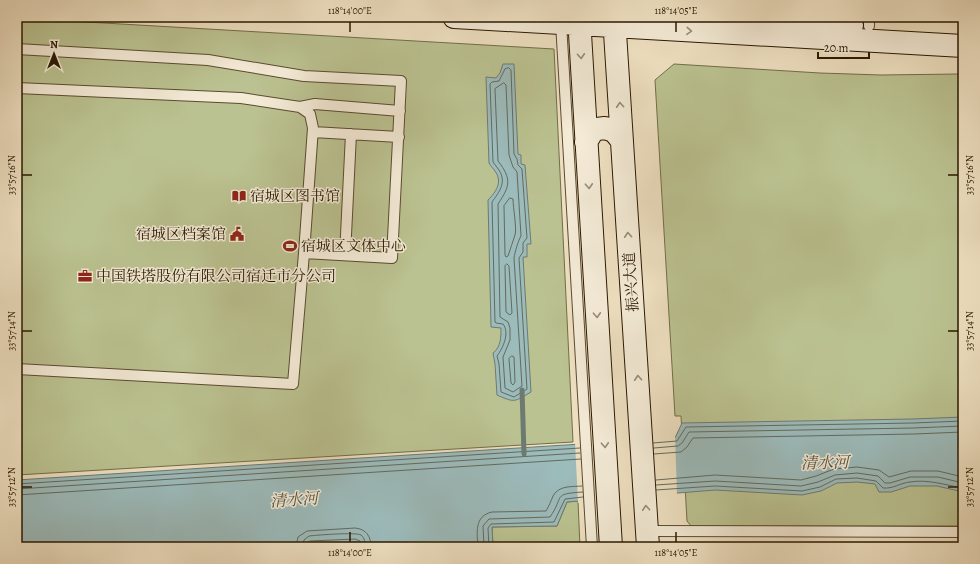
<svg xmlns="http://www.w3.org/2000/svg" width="980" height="564" font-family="Alegreya,'Noto Serif SC',serif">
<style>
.green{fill:#bbc291;stroke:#726d49}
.water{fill:#9cbbbb;stroke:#6e7a71}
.pier{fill:#eee0c1}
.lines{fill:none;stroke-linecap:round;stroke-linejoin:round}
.shore{stroke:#636a5e;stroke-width:1}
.stream{stroke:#6e7a71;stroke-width:5}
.lane-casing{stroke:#5b4a31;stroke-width:12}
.secondary-casing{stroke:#2a1801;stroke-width:24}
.lane{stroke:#f4ebd7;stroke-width:10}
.secondary{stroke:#f4ebd7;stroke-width:22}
.oneway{stroke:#998c77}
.ticks{fill:none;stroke:#2a1801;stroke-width:1.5}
.labels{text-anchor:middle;stroke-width:3;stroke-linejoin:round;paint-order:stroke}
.poi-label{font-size:15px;fill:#2a1801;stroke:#f4ebd7;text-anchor:start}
.street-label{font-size:15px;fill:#2a1801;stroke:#f4ebd7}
.water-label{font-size:16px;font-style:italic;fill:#525142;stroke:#f4ebd7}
.neatline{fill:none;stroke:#2a1801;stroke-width:1.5}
.ticks-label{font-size:10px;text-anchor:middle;fill:#2a1801}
</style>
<rect width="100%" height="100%" fill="#eee0c1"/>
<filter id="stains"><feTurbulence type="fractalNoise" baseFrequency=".005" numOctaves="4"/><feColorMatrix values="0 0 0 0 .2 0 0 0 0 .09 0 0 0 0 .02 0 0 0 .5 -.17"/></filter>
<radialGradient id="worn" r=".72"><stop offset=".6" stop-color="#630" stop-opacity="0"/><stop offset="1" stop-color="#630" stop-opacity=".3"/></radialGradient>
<!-- green -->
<path class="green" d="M17 18 554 49 573 442 17 475Z
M674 64 820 73 881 75 958 74 963 78V526H691L687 521 681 416H675L655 80Z
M578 501 580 547H493L492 527 557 526 567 502Z"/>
<!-- water -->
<path class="water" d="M503 64H514L518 154 521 155V164L525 165 531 244H527V257H523L531 392C514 402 515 403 497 395L495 364 493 353C501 347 501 337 501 328L491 327 488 200C496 192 503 182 495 171 493 168 491 167 489 163L486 77 496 78 500 73Z
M963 417V492L937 486H910L891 492H879L875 484 857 482 837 483 821 491 802 495 715 490 567 502 557 526 492 527 493 547H356V542L276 547H17V480L675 438 682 423 913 419Z"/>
<!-- pier -->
<path class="pier" d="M675 434 677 495 578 503 575 442 674 436Z"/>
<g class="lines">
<!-- shore -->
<path class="shore" d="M509 68 511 70 514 154 517 159 518 165 522 169 527 238 523 243V252L519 258 527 389 514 397 501 392 499 364 497 356C503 348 510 333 503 324L496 323 495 322 492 202C499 192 507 183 499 170 497 167 495 165 493 162L490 84 492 82 499 81 505 69Z
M504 83 506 85 509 155 513 167 517 172 521 236C518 241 515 252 514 258L522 386 513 392 505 388 503 357 510 340V328L508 322 500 317 498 204C510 186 512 179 498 161L495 89Z
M510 198 513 199C513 207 517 229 515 235 513 242 510 249 508 256L506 257 505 255 504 206Z
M507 264 509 266 512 313 510 315 506 312 505 266Z
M512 356 514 357 515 382 513 385 511 383 509 359Z
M653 443 677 441 686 427 913 423 963 421
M654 448 678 446 682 443 689 432 913 428 963 426
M654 454 681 452 687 447 693 438 914 434 963 432
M656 480 715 475 801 480 816 476 834 469 857 467 879 470 889 477 911 471H938L963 477
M17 484 580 448
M656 485 715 481 801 486 818 482 835 475 857 473 878 476 885 483H890L910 477H938L963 483
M17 489 580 453
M656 490 715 486 802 491 820 487 836 479 857 478 876 481 883 488C893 489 900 483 910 482 928 479 945 485 963 488
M17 495 581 459
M296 547 298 537 307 531 355 528C366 529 371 536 371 547
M302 547 304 540 309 536C318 535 356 532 361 535 365 538 365 543 365 547
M307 547V543L310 541 355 539 360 541V547
M478 547C477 533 474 516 492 512L546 511C549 506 551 501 553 496 559 485 572 487 582 486
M484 547 483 526 489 519 550 517C565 496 551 494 583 492
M489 547 488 528 491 524 554 522 565 499 583 497"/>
<!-- stream -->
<path class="stream" d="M522 390 524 454"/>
<defs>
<path id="lane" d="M561 23 592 547
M869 26V17
M17 49 208 60 304 76 401 81 392 258 304 253
M17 88 241 98 300 107 310 114 313 128 304 253 293 384 17 369
M300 107 315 104 400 111
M313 132 399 137
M345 255 351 134
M647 531 963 532"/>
<path id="secondary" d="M454 17 963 46
M579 17 611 547
M614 17 648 547
M732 17 852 25
M586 142 592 132 597 129 605 128 614 131 622 141"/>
</defs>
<!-- lane casing -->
<use href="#lane" class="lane-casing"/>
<!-- secondary casing -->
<use href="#secondary" class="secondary-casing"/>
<!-- lane -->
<use href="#lane" class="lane"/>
<!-- secondary -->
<use href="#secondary" class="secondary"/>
</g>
<!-- one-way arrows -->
<defs><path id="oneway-chevron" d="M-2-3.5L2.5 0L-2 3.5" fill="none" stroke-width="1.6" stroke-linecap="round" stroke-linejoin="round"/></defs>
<g class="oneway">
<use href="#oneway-chevron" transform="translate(689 31) rotate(3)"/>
<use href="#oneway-chevron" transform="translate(581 56) rotate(86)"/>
<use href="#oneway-chevron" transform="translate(620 105) rotate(-94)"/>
<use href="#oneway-chevron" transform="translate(589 186) rotate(87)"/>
<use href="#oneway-chevron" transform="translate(628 235) rotate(-94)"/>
<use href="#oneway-chevron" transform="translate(597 315) rotate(87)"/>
<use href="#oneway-chevron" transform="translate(638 378) rotate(-94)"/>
<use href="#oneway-chevron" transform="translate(605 445) rotate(87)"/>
<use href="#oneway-chevron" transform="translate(646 508) rotate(-94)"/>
</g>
<!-- ticks -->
<path class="ticks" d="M350 22V32M676 22V32M22 175H32M948 175H958M22 331H32M948 331H958M22 487H32M948 487H958M350 532V542M676 532V542"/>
<!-- icons -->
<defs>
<symbol id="library-bare" viewBox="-9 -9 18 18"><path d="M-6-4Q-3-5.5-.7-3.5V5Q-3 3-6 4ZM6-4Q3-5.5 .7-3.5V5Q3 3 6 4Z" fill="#8f2418" stroke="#f4ebd7" stroke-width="2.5" paint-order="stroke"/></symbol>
<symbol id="civic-bare" viewBox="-9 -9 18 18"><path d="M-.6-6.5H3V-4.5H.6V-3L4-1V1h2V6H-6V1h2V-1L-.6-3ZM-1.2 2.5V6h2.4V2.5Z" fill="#8f2418" stroke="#f4ebd7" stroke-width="2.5" paint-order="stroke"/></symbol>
<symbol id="stadium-bare" viewBox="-9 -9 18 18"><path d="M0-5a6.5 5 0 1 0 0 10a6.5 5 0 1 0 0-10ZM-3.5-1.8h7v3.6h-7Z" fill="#8f2418" stroke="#f4ebd7" stroke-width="2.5" paint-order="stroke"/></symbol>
<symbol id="office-bare" viewBox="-9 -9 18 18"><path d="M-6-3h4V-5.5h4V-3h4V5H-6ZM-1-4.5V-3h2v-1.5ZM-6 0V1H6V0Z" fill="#8f2418" stroke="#f4ebd7" stroke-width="2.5" paint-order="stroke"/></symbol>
</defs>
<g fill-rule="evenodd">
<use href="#library-bare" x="229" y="186" width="20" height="20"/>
<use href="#civic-bare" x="227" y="224" width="20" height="20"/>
<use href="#stadium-bare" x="280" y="236" width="20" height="20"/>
<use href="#office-bare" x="75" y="266" width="20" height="20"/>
</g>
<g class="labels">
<!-- poi labels -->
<g class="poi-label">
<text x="250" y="201">宿城区图书馆</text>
<text x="226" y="239" text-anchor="end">宿城区档案馆</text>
<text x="301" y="251">宿城区文体中心</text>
<text x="96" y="281">中国铁塔股份有限公司宿迁市分公司</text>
</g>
<!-- street labels -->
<g class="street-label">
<text transform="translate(631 282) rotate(-94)" y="5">振兴大道</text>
</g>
<!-- water labels -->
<g class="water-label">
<text transform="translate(825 462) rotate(-1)" y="6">清水河</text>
<text transform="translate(294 499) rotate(-4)" y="6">清水河</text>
</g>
</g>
<!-- margin -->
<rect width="980" height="564" fill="none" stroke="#eee0c1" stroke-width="44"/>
<!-- north arrow -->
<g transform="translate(54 54)" stroke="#f4ebd7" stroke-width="3" paint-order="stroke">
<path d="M0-3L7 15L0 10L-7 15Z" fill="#2a1801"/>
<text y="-6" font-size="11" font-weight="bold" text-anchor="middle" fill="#2a1801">N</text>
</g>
<!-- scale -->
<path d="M818 52v6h51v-6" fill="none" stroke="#2a1801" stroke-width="2"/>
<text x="824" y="52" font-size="12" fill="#2a1801" stroke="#f4ebd7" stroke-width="3" paint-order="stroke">20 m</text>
<rect x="22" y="22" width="936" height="520" class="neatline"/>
<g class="ticks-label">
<text x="350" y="14">118°14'00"E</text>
<text x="676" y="14">118°14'05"E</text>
<text transform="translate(11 175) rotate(-90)" y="4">33°57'16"N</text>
<text transform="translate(969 175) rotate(-90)" y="4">33°57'16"N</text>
<text transform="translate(11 331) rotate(-90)" y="4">33°57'14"N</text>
<text transform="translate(969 331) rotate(-90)" y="4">33°57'14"N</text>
<text transform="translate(11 487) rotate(-90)" y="4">33°57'12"N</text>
<text transform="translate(969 487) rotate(-90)" y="4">33°57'12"N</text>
<text x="350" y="556">118°14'00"E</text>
<text x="676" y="556">118°14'05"E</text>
</g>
<rect width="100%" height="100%" filter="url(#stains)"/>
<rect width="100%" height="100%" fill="url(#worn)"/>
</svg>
